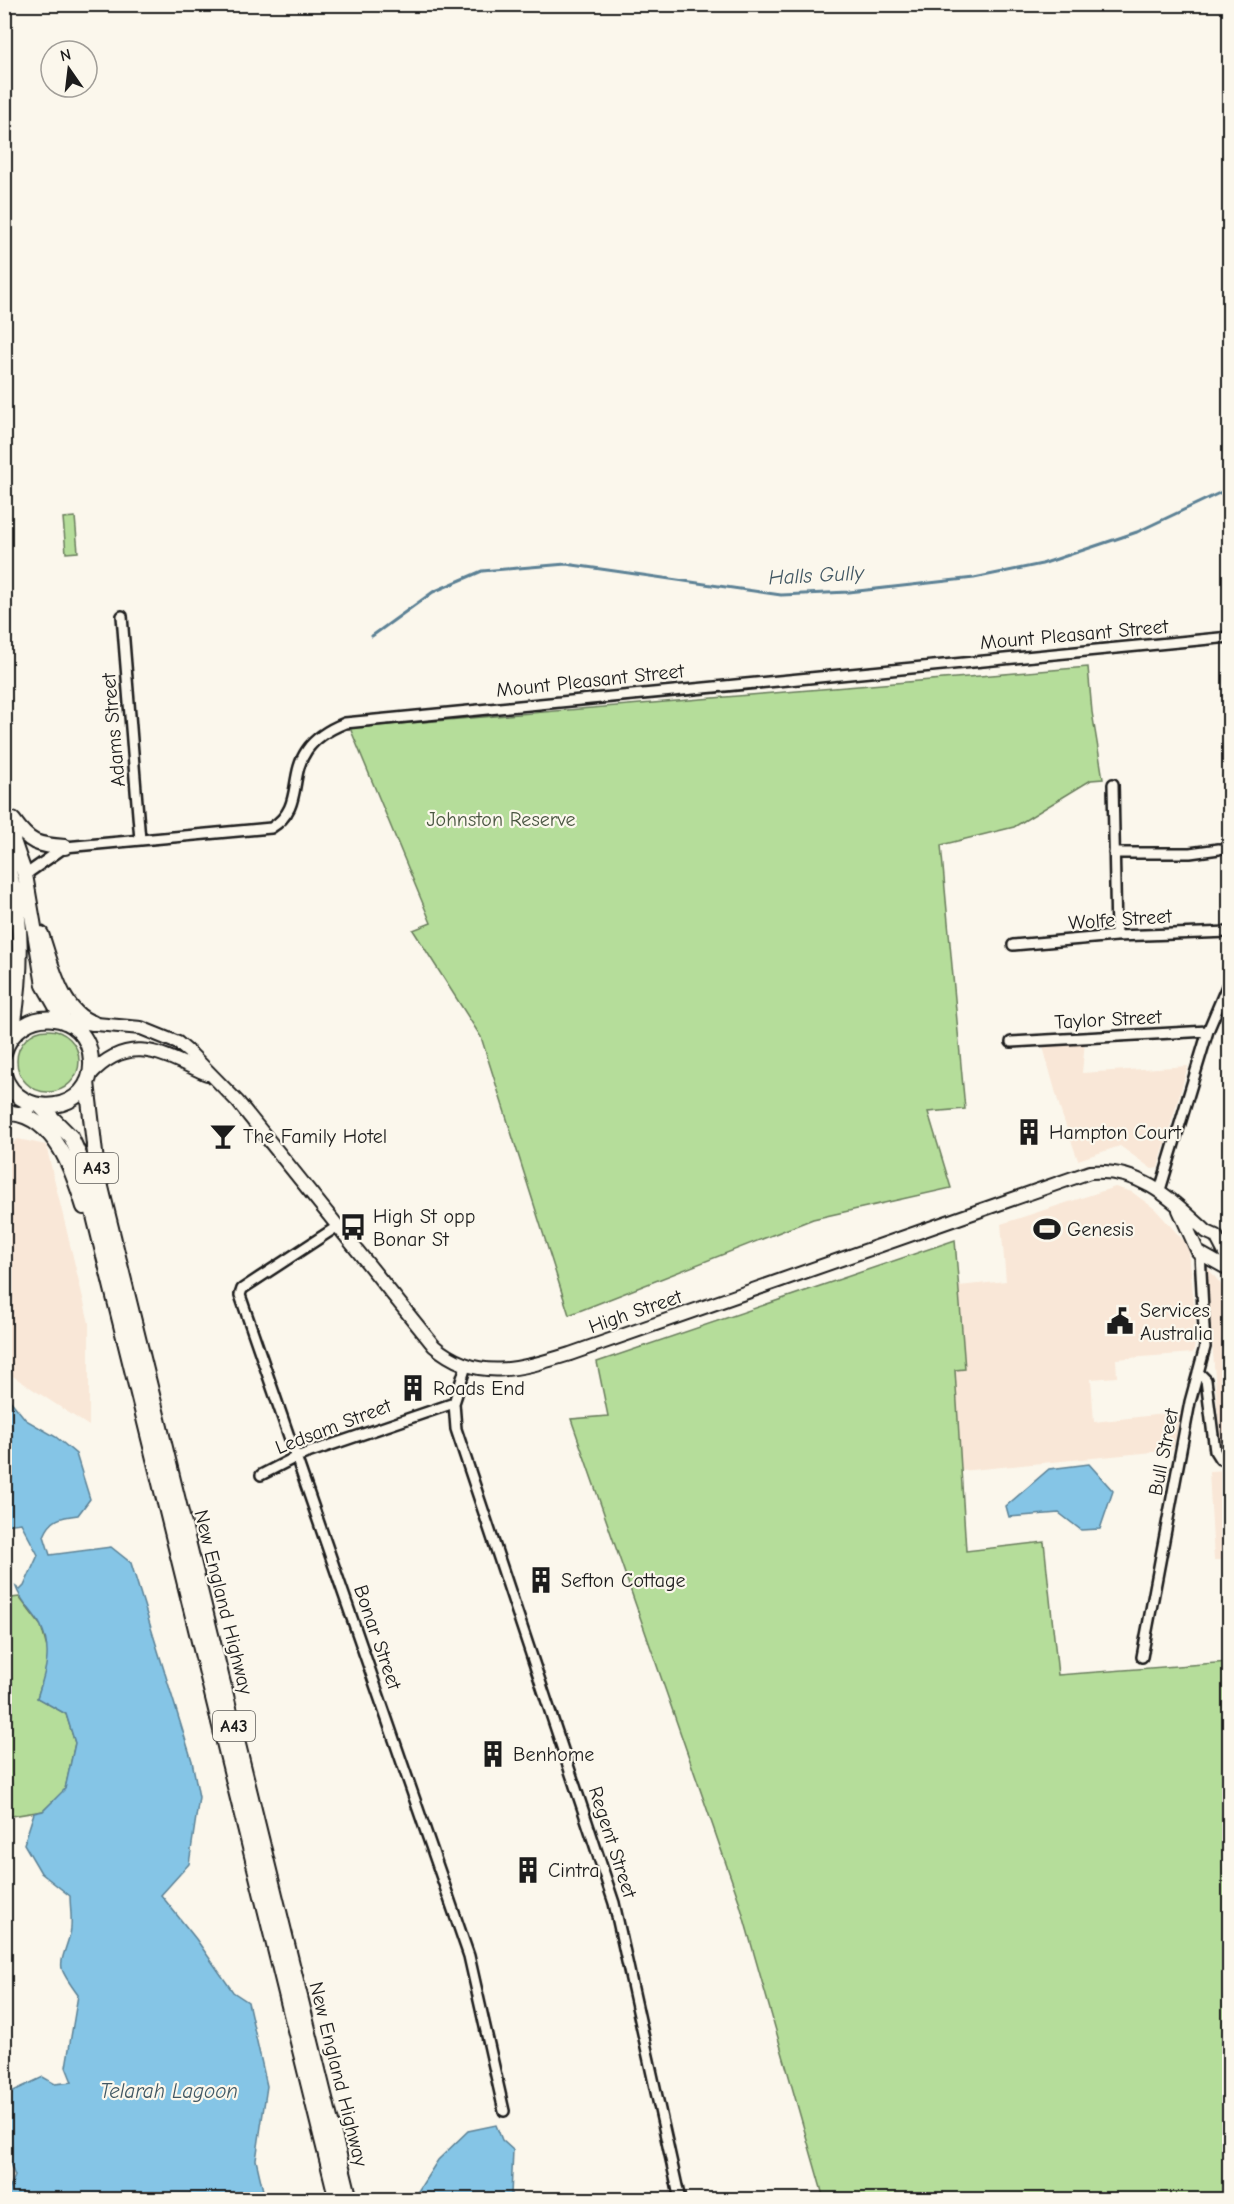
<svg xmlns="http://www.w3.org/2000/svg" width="1234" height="2204" font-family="'Comic Neue',sans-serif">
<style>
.built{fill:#f9e7d7}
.green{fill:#b5dd9a;stroke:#687c5b;stroke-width:1.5}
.water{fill:#85c5e6;stroke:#5b8195;stroke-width:1.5}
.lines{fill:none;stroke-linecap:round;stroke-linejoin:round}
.stream{stroke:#5b8195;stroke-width:3}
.minor-casing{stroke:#1c1c1c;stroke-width:14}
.major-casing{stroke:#1c1c1c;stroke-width:16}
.highway-casing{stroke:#1c1c1c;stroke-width:18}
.minor{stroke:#fbf7ec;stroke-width:9}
.major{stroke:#fbf7ec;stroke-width:12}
.highway{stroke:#fbf7ec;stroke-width:14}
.labels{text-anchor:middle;stroke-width:4.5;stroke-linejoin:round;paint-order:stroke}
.shield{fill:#fbf7ec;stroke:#5f5e5a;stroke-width:1.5}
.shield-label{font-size:18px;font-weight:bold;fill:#1c1c1c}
.street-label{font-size:20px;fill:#1c1c1c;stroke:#fbf7ec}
.park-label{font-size:20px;fill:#4a5642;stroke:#fbf7ec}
.poi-label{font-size:20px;fill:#1c1c1c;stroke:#fbf7ec;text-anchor:start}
.water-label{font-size:21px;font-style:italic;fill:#415763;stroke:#fbf7ec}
</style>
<rect width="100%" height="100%" fill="#fbf7ec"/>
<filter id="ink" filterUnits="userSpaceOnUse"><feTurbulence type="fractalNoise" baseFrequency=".0167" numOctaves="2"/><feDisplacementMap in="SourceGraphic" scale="12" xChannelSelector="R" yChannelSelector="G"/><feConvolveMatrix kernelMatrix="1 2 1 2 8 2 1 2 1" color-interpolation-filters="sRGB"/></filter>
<g filter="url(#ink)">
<!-- built -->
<path class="built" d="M1085 1041 1082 1073 1188 1066 1158 1168 1152 1169 1120 1146 1078 1160 1061 1112 1042 1043Z
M18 1139 46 1145 89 1323V1426L5 1371V1149Z
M1115 1187 1132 1192 1155 1209 1184 1241 1189 1251 1197 1336 1193 1353 1116 1359 1117 1377 1091 1379 1094 1422 1181 1412 1173 1450 961 1471 955 1370 965 1369 959 1286 1006 1281 1001 1224Z
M1206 1266 1229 1294V1454L1221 1451Z
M1229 1470V1560H1214L1209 1471Z"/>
<!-- green -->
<path class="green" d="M75 517 78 552 66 553 63 518Z
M1088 667 1092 712 1103 779 1091 780 1014 827 941 845 965 1109 928 1112 951 1188 813 1219 569 1315 481 1037 413 930 431 923 350 728Z
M17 1061a31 31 0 1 1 62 0a31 31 0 1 1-62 0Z
M955 1240 965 1369 955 1370 966 1551 1044 1542 1058 1675 1229 1662V2199H824L739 1901 571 1419 608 1416 597 1362Z
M19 1597 41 1626 50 1659 37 1698 66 1714 75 1743 65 1790 43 1811 5 1817 4 1599Z"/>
<!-- water -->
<path class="water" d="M5 1394 26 1420 56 1437 76 1454 90 1499 78 1515C60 1517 51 1519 44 1536L50 1555 111 1547 131 1563 192 1761 199 1797 189 1864 161 1895 196 1939 233 1992 248 2002 267 2086 256 2160 265 2199H5L15 2176 5 2151V2095L43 2077 55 2084 72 2082 66 2067 78 1995C55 1963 60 1969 70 1934 73 1924 70 1907 70 1896L41 1873 24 1844 34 1813 43 1811 65 1789 75 1743 66 1714 37 1698C45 1673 53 1652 41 1626 34 1612 21 1603 16 1587L20 1590 24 1586 38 1555 21 1523 5 1525Z
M1089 1464 1113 1491 1100 1529 1081 1530 1059 1513 1009 1517 1006 1506 1049 1469Z
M496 2125 502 2140 513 2150 511 2195 516 2199H413L438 2160 468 2131Z"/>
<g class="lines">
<!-- stream -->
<path class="stream" d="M372 636 433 592 482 571 566 564 781 595 849 592 974 578 1042 564 1137 532 1230 488"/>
<defs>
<path id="minor" d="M122 616 140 840
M1113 784 1116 936
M1114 853H1190L1219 849
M25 875 65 847 271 828C304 808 288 777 307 750 316 737 330 729 345 723L1230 637
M1013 945 1116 936 1230 932
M1011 1042 1208 1031
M4 1117 36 1106
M1160 1190 1208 1031 1230 979
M338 1226 242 1289 240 1295 469 1956 504 2111
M466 1366 454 1403 456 1429 614 1903 680 2200
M1198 1372 1206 1380 1215 1451 1220 1459 1230 1461
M261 1475 296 1457 454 1403
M1142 1657 1190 1402 1205 1347 1200 1253"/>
<path id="major" d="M85 1023 141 1028 178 1043 191 1054 238 1102 434 1346C477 1383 521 1369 570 1354L1090 1172C1142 1168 1172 1200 1207 1232L1216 1236 1230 1263
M90 1075C130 1032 162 1054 207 1074
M1179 1210 1198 1252 1230 1270"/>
<path id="highway" d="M4 815 25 875 44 985 65 1022
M13 820C30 844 37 845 65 847
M4 856C25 914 22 974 12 1034
M41 934C51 963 61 1013 93 1023
M4 1053C19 1003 89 1009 91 1061 94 1113 19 1122 4 1075
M87 1082 97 1171 350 2200
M41 1107 71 1137 79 1155 337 2200
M12 1113C55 1118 73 1171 84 1207"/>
</defs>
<!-- minor casing -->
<use href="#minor" class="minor-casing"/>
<!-- major casing -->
<use href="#major" class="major-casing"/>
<!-- highway casing -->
<use href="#highway" class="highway-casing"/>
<!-- minor -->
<use href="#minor" class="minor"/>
<!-- major -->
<use href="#major" class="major"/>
<!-- highway -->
<use href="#highway" class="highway"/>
</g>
</g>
<!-- icons -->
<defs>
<symbol id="building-bare" viewBox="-9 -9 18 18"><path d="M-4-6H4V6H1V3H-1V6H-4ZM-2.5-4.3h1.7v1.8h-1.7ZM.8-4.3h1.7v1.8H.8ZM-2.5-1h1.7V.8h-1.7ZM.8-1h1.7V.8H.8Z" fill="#1c1c1c" stroke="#fbf7ec" stroke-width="2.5" paint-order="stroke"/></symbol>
<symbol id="bar-bare" viewBox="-9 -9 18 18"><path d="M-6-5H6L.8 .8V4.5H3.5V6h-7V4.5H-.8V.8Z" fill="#1c1c1c" stroke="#fbf7ec" stroke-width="2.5" paint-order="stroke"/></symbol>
<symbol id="bus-bare" viewBox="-9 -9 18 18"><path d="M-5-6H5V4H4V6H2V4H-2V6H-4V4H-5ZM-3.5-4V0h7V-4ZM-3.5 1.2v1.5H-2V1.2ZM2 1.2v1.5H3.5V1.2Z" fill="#1c1c1c" stroke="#fbf7ec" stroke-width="2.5" paint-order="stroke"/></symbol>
<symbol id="stadium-bare" viewBox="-9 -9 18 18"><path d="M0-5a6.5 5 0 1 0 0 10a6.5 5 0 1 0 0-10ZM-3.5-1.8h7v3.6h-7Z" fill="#1c1c1c" stroke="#fbf7ec" stroke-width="2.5" paint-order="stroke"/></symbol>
<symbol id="civic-bare" viewBox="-9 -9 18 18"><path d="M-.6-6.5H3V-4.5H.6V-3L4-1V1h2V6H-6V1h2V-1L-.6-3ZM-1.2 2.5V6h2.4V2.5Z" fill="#1c1c1c" stroke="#fbf7ec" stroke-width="2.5" paint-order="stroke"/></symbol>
</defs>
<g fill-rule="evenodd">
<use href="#building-bare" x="1010" y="1113" width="38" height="38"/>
<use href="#bar-bare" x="204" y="1117" width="38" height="38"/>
<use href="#bus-bare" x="334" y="1208" width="38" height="38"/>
<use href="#stadium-bare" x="1028" y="1210" width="38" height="38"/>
<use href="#civic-bare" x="1101" y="1302" width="38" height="38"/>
<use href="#building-bare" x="394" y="1369" width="38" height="38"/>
<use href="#building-bare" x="522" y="1561" width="38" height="38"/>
<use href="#building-bare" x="474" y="1735" width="38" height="38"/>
<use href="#building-bare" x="509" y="1851" width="38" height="38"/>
</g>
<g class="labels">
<!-- shield labels -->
<g class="shield">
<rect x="76" y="1153" width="42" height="30" rx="4.5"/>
<rect x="213" y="1711" width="42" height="30" rx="4.5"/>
</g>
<g class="shield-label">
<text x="97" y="1174">A43</text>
<text x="234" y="1732">A43</text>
</g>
<!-- street labels -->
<g class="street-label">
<text transform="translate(1074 634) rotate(-5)" y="7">Mount Pleasant Street</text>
<text transform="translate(590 680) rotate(-6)" y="7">Mount Pleasant Street</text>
<text transform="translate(113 730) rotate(-95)" y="7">Adams Street</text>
<text transform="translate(1120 919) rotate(-4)" y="7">Wolfe Street</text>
<text transform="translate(1108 1019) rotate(-3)" y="7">Taylor Street</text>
<text transform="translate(635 1311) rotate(-19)" y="7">High Street</text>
<text transform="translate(333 1426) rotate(-21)" y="7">Ledsam Street</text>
<text transform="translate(1163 1452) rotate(-79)" y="7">Bull Street</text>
<text transform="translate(224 1602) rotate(76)" y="7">New England Highway</text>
<text transform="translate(378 1637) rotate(71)" y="7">Bonar Street</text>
<text transform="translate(613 1842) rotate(72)" y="7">Regent Street</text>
<text transform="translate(339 2074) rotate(76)" y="7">New England Highway</text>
</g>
<!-- park labels -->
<g class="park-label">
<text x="501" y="826">Johnston Reserve</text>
</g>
<!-- poi labels -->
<g class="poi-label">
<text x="1049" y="1139">Hampton Court</text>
<text x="243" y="1143">The Family Hotel</text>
<text x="373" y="1223">High St opp<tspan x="373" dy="23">Bonar St</tspan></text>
<text x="1067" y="1236">Genesis</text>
<text x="1140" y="1317">Services<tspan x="1140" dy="23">Australia</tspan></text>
<text x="433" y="1395">Roads End</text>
<text x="561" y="1587">Sefton Cottage</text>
<text x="513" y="1761">Benhome</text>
<text x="548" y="1877">Cintra</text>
</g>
<!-- water labels -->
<g class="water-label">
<text transform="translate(816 575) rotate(-3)" y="7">Halls Gully</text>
<text x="169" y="2098">Telarah Lagoon</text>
</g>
</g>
<!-- margin -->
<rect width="1234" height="2204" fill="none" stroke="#fbf7ec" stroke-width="24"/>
<rect x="12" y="12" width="1210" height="2180" fill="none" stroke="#1c1c1c" stroke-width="2" filter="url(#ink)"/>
<!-- north arrow -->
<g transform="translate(69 69) rotate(346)"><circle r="28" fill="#fbf7ec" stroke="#a29f99" stroke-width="1.5"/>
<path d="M0-4.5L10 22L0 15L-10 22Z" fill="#1c1c1c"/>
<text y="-9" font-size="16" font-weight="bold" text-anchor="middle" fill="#1c1c1c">N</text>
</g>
</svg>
